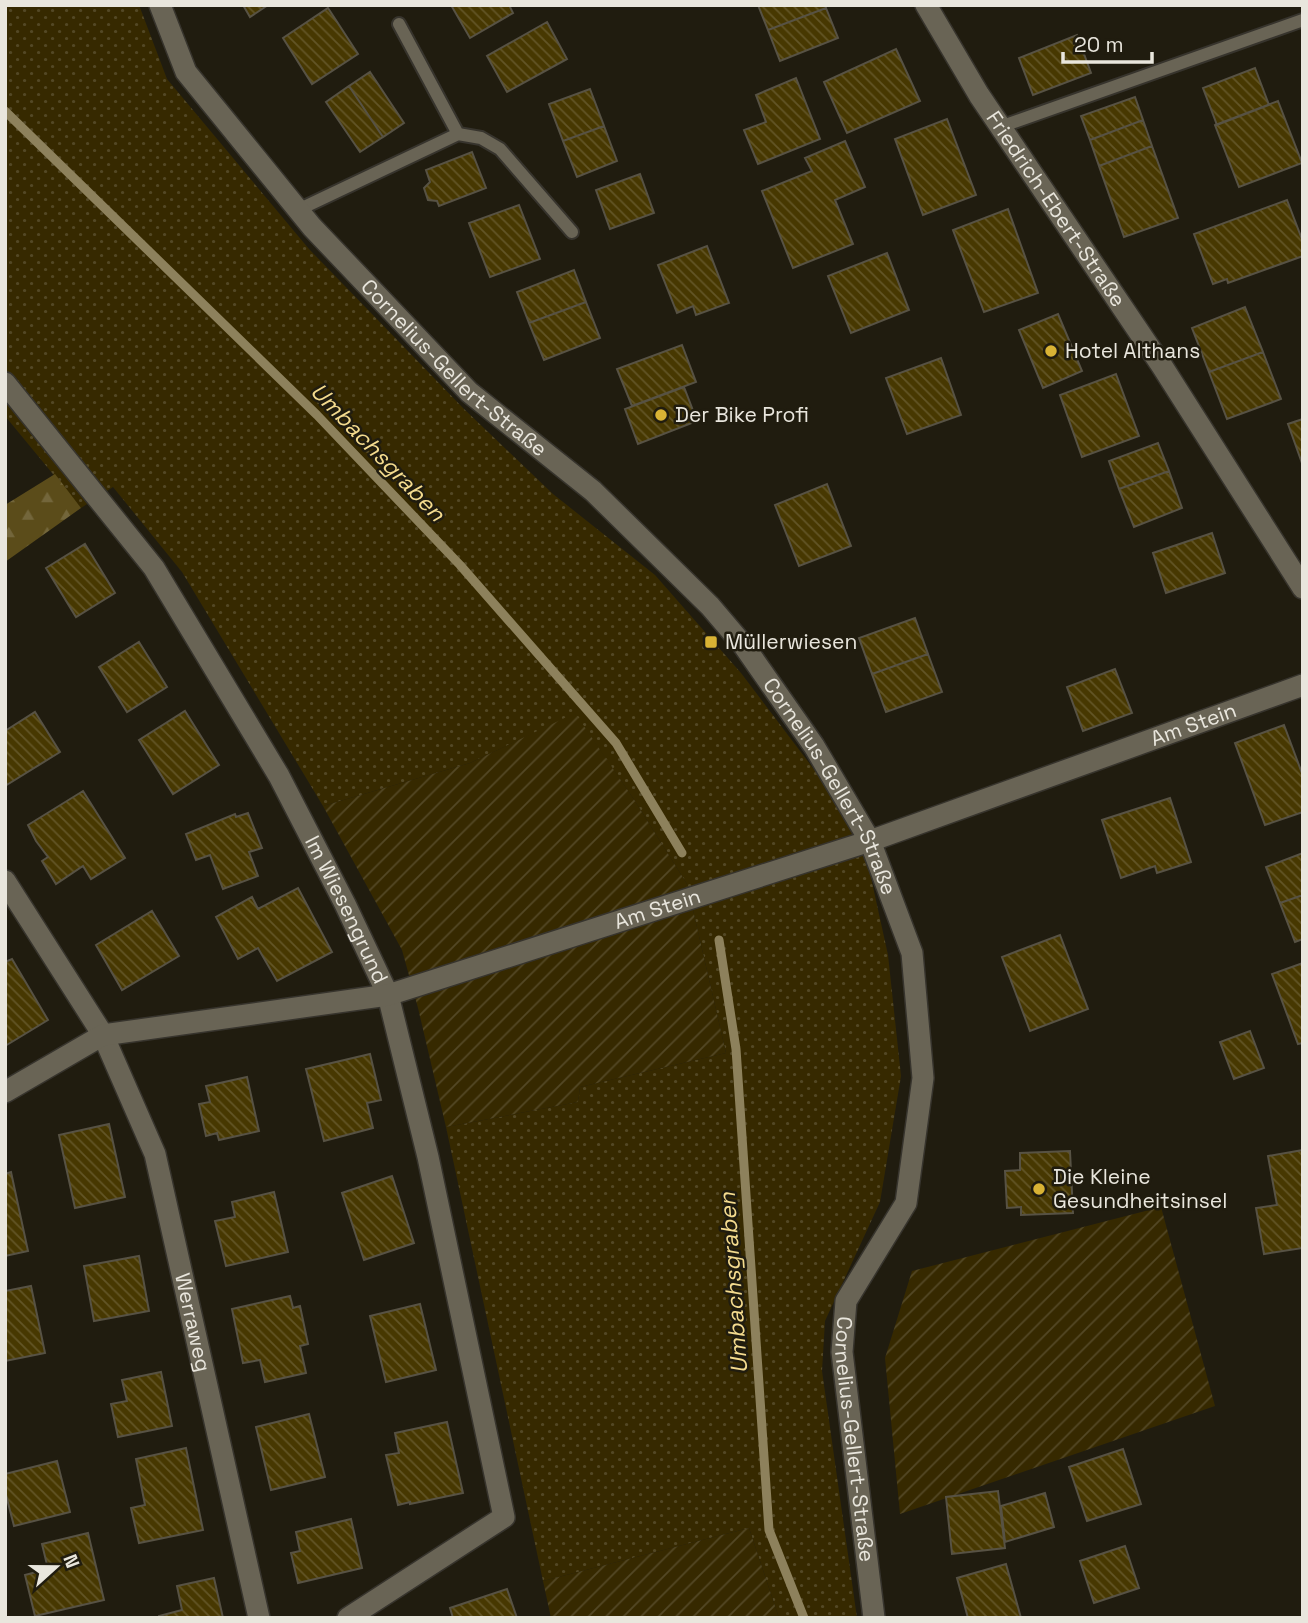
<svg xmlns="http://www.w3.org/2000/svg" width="1308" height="1623" font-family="'Space Grotesk',sans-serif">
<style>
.grass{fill:url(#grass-dots)}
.forest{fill:url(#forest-firs)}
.garden{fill:url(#garden-furrows)}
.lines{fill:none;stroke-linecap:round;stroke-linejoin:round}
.stream{stroke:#8d815c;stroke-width:9}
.building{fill:url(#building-back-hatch);stroke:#575244;stroke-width:2}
.service-casing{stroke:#37342d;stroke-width:16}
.minor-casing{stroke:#37342d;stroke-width:24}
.service{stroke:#696455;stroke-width:12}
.minor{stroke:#696455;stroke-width:21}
.poi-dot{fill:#d9b334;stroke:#201c0f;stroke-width:2.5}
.labels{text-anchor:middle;stroke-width:5;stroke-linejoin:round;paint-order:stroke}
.street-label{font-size:21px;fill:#e9e6dd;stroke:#201c0f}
.poi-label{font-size:21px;fill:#e9e6dd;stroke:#201c0f;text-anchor:start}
.water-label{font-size:23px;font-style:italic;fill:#f4db8e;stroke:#201c0f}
</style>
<defs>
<pattern id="grass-dots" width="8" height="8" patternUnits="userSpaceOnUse" patternTransform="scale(1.75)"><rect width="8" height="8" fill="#362900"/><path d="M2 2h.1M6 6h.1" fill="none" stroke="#534825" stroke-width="1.8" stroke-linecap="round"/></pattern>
<pattern id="forest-firs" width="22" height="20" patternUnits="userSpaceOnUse" patternTransform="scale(1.75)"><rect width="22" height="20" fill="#5b4c1a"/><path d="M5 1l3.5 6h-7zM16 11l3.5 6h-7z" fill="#73663b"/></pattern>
<pattern id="garden-furrows" width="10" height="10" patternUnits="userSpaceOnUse" patternTransform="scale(1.75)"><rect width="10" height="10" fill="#362900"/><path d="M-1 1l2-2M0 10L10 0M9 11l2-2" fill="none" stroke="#534825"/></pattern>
<pattern id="building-back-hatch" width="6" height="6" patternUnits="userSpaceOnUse" patternTransform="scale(1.75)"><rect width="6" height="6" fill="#473801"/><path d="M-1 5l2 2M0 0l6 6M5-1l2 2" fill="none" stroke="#625526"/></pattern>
</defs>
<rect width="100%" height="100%" fill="#201c0f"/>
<!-- grass -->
<path class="grass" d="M5 5H139L167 79 309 249 464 409 553 494 655 575 741 673 819 776 866 855 888 955 901 1076 880 1202 825 1321 822 1371 857 1618H779L749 1528 543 1581 446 1127 578 1102 580 1087 726 1053 687 884 633 798 575 714 470 763 323 806 182 572 113 487 81 508 5 416Z"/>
<!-- forest -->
<path class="forest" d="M55 474 81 508 5 562V505Z"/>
<!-- garden -->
<path class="garden" d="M575 713 633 798 687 884 726 1053 580 1087 578 1102 446 1127 418 1008 402 950 323 806 470 763Z
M1161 1207 1215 1406 900 1514 885 1358 912 1271Z
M749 1528 779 1618H551L543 1581Z"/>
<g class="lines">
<!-- stream -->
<path class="stream" d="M5 111 317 415 460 565 616 743 682 853
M719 940 736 1049 769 1530 804 1618"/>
</g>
<!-- building -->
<path class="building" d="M243 5H268L250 17Z
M451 5H509L513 13 470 38Z
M758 5H825L826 8 768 30Z
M328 8 358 54 312 84 283 38Z
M826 8 838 38 780 61 768 30Z
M547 22 567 59 507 92 487 56Z
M1077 35 1091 73 1033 95 1019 58Z
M896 49 920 101 847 133 824 82Z
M1255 68 1269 105 1217 125 1203 88Z
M370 72 404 123 383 137 349 86Z
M796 78 820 139 758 164 744 130 766 122 756 95Z
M349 86 383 137 360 152 326 102Z
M590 89 604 126 563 141 549 104Z
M1135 97 1143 120 1090 140 1081 116Z
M1278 101 1302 163 1239 187 1215 125Z
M947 119 976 195 923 215 895 139Z
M1143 120 1152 146 1099 166 1090 140Z
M604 126 617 161 577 177 563 141Z
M845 141 865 187 835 200 853 244 793 268 762 191 812 171 805 158Z
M1152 146 1178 218 1124 237 1099 166Z
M472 152 486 188 439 206 437 201 428 200 424 188 430 182 426 170Z
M640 174 654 213 610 229 596 190Z
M1287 200 1303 242V256L1228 283 1227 279 1213 284 1194 234Z
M519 205 540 259 490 277 469 223Z
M1008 209 1038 293 984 312 953 230Z
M707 246 729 303 696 315 693 306 677 313 658 265Z
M887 253 909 310 851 333 828 276Z
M574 270 586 302 529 323 517 292Z
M586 302 600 338 544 360 529 323Z
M1245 307 1263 352 1209 372 1192 328Z
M1058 314 1082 371 1043 388 1019 330Z
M682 345 696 382 632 406 617 369Z
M1263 352 1281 399 1227 419 1209 372Z
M941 358 961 415 907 434 886 378Z
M1116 374 1139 436 1082 457 1060 395Z
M684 387 697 421 638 444 625 409Z
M1303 419V466L1288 424Z
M1158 443 1169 471 1119 489 1109 461Z
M1169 471 1182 508 1134 527 1119 489Z
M827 484 851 546 799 566 775 505Z
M1212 533 1225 573 1166 593 1153 553Z
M85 544 115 593 76 617 46 568Z
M915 618 928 654 872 674 859 638Z
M139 642 167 687 127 712 99 667Z
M928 654 942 692 886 712 872 674Z
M1115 669 1132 713 1083 731 1067 687Z
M185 711 219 765 173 794 139 740Z
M35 712 60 752 5 786V731Z
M1284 725 1303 776V812L1265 825 1235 743Z
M83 791 125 858 91 879 83 866 56 884 42 861 48 857 36 841 28 825Z
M1170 798 1191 862 1157 873 1155 866 1121 878 1102 820Z
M248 813 262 848 249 852 258 876 223 889 210 855 196 860 186 834 235 814 236 817Z
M1303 853V895L1280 903 1266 867Z
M298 888 332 952 277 981 258 948 238 959 216 917 252 897 258 909Z
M1303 895V939L1295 942 1280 903Z
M152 911 179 956 122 990 96 945Z
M1060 935 1088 1009 1030 1031 1002 957Z
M12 959 48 1020 5 1046V962Z
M1303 963V1043L1298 1044 1272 974Z
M1250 1031 1264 1068 1234 1079 1220 1042Z
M370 1054 381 1100 367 1103 373 1128 324 1141 306 1069Z
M247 1077 259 1131 219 1140 217 1133 206 1136 199 1104 210 1102 206 1086Z
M109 1124 125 1197 75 1208 59 1135Z
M1303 1150V1248L1264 1254 1256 1208 1277 1205 1268 1156Z
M1070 1151 1073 1213 1021 1215V1207L1007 1208 1005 1171 1020 1170V1153Z
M11 1172 28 1251 5 1256V1174Z
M392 1176 414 1243 364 1260 342 1193Z
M274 1192 288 1252 226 1266 215 1221 235 1217 232 1202Z
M139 1256 149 1311 94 1321 84 1266Z
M31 1286 45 1353 5 1361V1291Z
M290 1296 293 1308 300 1306 308 1344 300 1346 306 1373 265 1382 260 1360 243 1363 232 1309Z
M420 1304 436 1370 386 1382 370 1316Z
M161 1372 172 1426 118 1437 111 1404 127 1401 122 1380Z
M309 1414 325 1477 271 1490 256 1427Z
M447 1422 463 1493 410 1504V1502L398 1505 386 1455 399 1453 395 1433Z
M186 1448 203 1530 139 1543 131 1508 145 1505 136 1459Z
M1123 1449 1141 1504 1087 1521 1069 1467Z
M57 1461 70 1512 14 1526 5 1491V1474Z
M998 1491 1005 1548 952 1554 946 1497Z
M1045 1493 1054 1527 1005 1542 1001 1506Z
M351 1519 362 1568 298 1583 291 1553 300 1551 296 1532Z
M88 1533 104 1600 35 1616 25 1575 48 1569 42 1544Z
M1125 1546 1139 1588 1094 1603 1080 1561Z
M1006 1564 1021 1618H968L957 1578Z
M214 1578 223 1618H159V1616L182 1610 177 1586Z
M507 1589 517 1618H453L450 1608Z"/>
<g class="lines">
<defs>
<path id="service" d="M399 24 458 134 481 138 500 149 572 232
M1000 127 1303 20
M298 210 458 134"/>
<g id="minor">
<path id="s1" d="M160 5 186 72 312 227 469 392 593 491 710 606 744 646 814 746 870 841 912 953 923 1078 906 1203 846 1301 842 1352 874 1618"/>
<path id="s2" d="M926 5 979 95 1162 366 1303 588"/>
<path id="s3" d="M5 383 154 568 279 776 345 904 388 995 428 1157 504 1517 348 1618"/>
<path id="s4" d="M5 881 103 1035 155 1154 259 1618"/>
<path id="s5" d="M5 1092 103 1035 388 995 870 841 1303 685"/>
</g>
</defs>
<!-- service casing -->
<use href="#service" class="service-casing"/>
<!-- minor casing -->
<use href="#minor" class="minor-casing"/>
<!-- service -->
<use href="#service" class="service"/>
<!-- minor -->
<use href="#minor" class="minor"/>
</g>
<!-- markers -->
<g class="poi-dot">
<circle cx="1051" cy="351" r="7"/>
<circle cx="661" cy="415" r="7"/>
<rect x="704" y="635" width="14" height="14" rx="3.5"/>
<circle cx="1039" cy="1189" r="7"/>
</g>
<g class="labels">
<!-- street labels -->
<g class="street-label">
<text dy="7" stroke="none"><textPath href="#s2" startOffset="242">Friedrich-Ebert-Straße</textPath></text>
<text dy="7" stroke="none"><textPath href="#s1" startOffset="472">Cornelius-Gellert-Straße</textPath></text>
<text dy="7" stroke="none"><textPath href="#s5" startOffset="1251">Am Stein</textPath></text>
<text dy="7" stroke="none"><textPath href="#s1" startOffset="1040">Cornelius-Gellert-Straße</textPath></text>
<text dy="7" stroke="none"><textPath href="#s5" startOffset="684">Am Stein</textPath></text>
<text dy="7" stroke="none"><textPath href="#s3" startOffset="630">Im Wiesengrund</textPath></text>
<text dy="7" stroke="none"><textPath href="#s4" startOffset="485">Werraweg</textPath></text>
<text dy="7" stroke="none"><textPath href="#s1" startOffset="1732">Cornelius-Gellert-Straße</textPath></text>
</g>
<!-- poi labels -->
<g class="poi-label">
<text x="1065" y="358">Hotel Althans</text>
<text x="675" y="422">Der Bike Profi</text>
<text x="725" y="649">Müllerwiesen</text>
<text x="1053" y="1184">Die Kleine<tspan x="1053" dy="24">Gesundheitsinsel</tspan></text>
</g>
<!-- water labels -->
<g class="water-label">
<text transform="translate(378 452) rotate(46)" y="8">Umbachsgraben</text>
<text transform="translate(733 1283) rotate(-94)" y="8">Umbachsgraben</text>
</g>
</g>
<!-- border -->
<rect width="1308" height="1623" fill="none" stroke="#e9e6dd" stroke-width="14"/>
<!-- north arrow -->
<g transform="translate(56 1567) rotate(69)" stroke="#201c0f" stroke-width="5" paint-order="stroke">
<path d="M0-5L12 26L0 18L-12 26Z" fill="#e9e6dd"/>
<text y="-10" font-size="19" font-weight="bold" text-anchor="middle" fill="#e9e6dd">N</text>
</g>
<!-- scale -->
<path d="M1063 52v10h89v-10" fill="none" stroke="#e9e6dd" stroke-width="3.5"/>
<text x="1074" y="52" font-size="21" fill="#e9e6dd" stroke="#201c0f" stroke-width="5" paint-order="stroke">20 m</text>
</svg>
